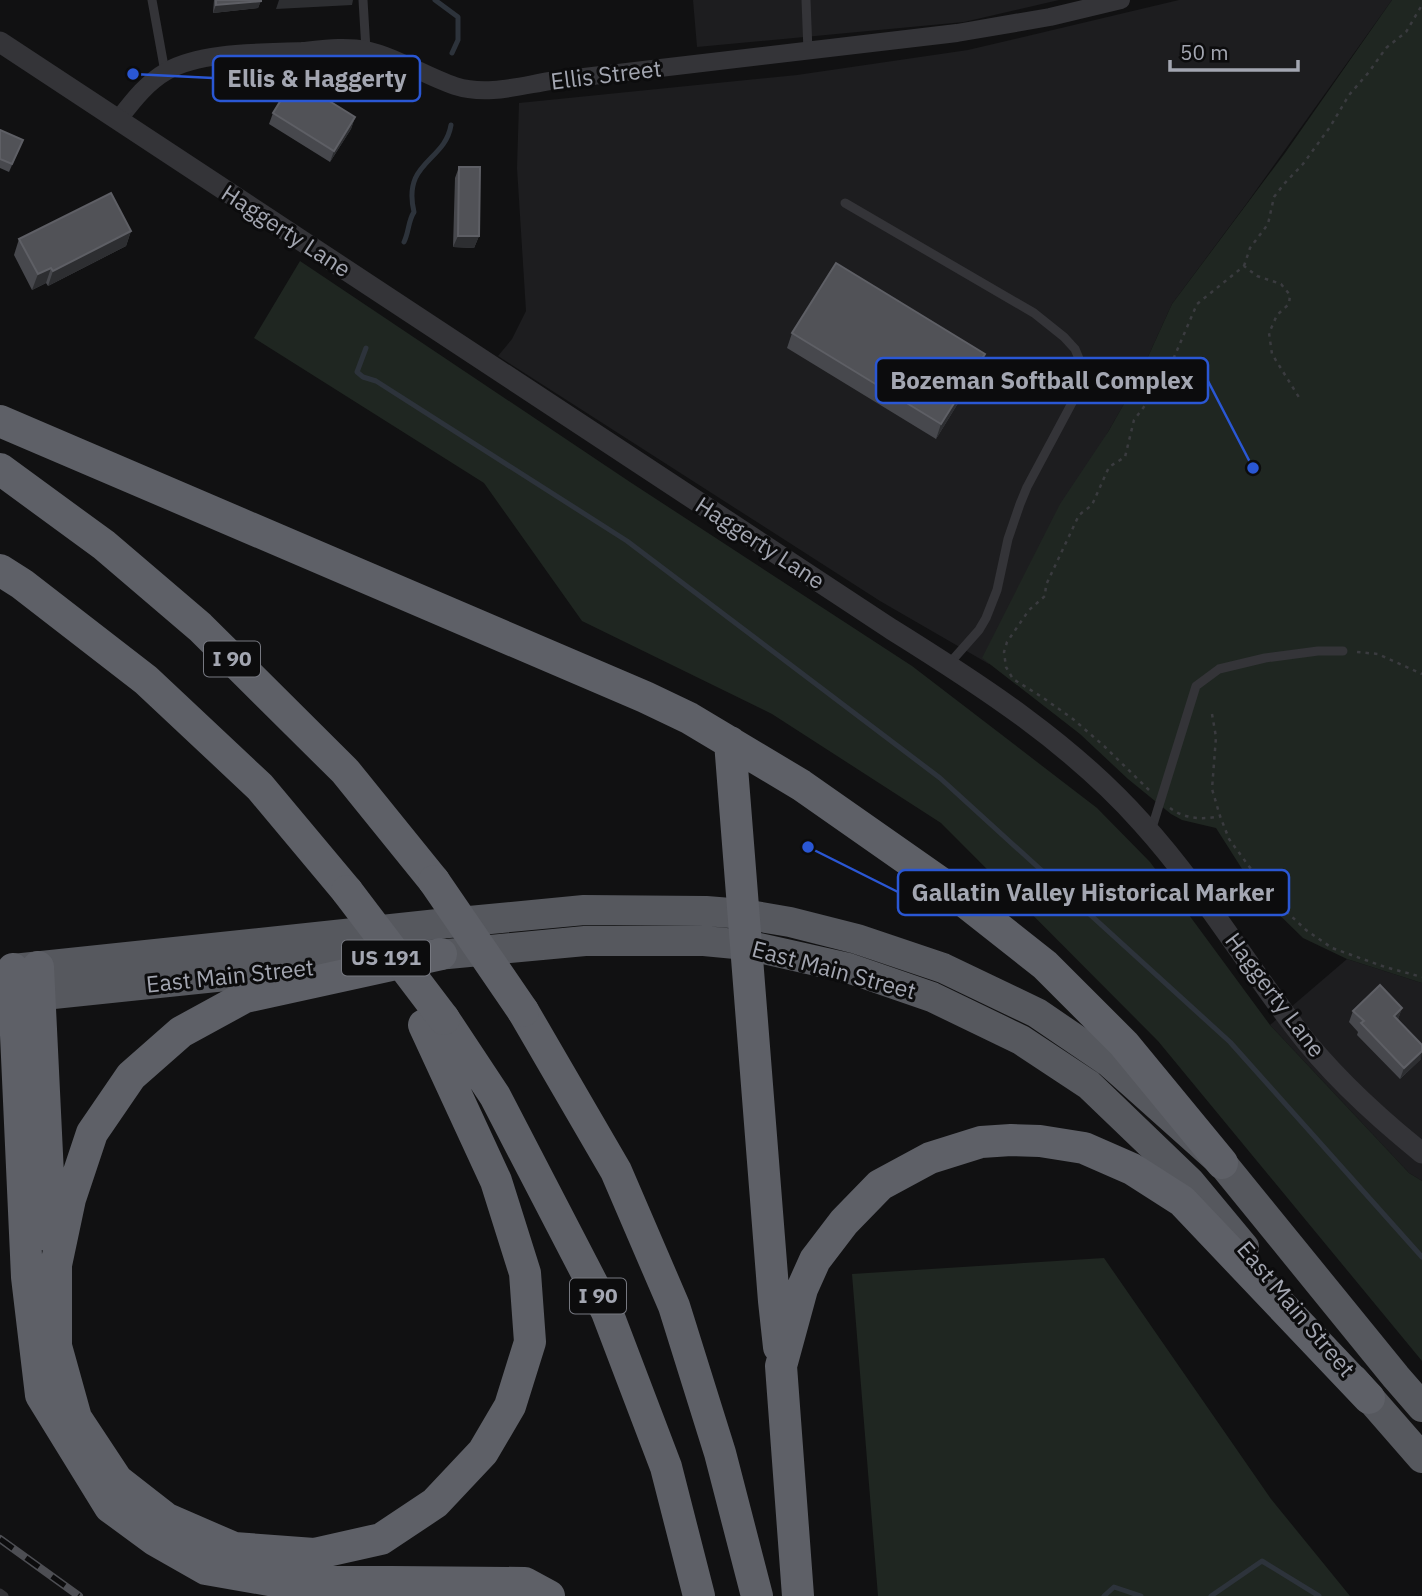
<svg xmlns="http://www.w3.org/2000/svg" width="1422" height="1596" font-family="'IBM Plex Sans',sans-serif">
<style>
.built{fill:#1d1d1f}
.green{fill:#1f2621}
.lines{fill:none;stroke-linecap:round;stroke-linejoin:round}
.stream{stroke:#2d333b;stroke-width:5}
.path{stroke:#3a3b3f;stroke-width:2.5;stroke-dasharray:3.5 5;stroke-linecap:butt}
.service{stroke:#343438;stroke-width:9}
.minor{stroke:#343438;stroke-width:18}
.tertiary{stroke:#343438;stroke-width:21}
.trunk{stroke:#56585e;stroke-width:30}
.motorway{stroke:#5e6067;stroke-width:32}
.rail-casing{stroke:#4d4e53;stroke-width:8}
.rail{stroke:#0c0c0d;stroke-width:5;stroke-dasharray:16;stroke-linecap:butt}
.motorway-bridge{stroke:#5e6067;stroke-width:32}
.wall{fill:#47484d}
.shaded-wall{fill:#2d2e31}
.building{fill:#515257;stroke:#5e5f65;stroke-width:2}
.labels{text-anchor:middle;stroke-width:6;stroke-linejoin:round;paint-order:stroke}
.shield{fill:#0c0c0d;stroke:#767880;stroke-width:2}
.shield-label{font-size:21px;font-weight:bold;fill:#a3a6b1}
.street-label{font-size:23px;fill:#a3a6b1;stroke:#0c0c0d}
.leader{fill:none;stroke:#2a57d4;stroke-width:2.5}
.callout-dot{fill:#2a57d4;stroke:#0c0c0d;stroke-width:2.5}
.callout{fill:#0c0c0d;stroke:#2a57d4;stroke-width:2.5}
.callout-label{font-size:24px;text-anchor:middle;font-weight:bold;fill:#a3a6b1}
</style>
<rect width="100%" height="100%" fill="#111112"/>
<!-- built -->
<path class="built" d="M693 0H1059L964 22 697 47Z
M1179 0H1392L1247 203 1172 304 1137 381 1108 432 989 664 880 601 498 356 512 339 526 311 517 168 519 103 797 75 968 50Z
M1347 959 1422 983V1181L1409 1173 1270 1025Z"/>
<!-- green -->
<path class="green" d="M1392 0H1422V983L1347 959 1303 938 1258 894 1216 828 1182 820 1171 814 1128 779 1080 734 982 658 1060 504 1108 432 1137 381 1172 304 1285 153Z
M300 261 630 482 912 666 1097 808 1150 862 1270 1025 1409 1173 1422 1181V1361L1158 1041 941 823 772 714 582 621 484 483 254 338Z
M1104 1258 1271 1499 1350 1596H878L852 1274Z"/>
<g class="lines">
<!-- stream -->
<path class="stream" d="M435 0 458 17V40L452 53
M404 242C409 232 408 221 414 212 402 161 445 162 451 125
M366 348 357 372 363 377 376 381 627 541 940 778 1230 1042 1422 1257
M1104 1596 1114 1587 1141 1596
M1211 1596 1262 1561 1319 1596"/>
<!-- path -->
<path class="path" d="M1244 266 1250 248 1268 224 1274 197 1284 184 1303 164 1330 127 1349 95 1369 72 1386 48 1406 32 1422 5
M1357 652 1378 654 1422 674
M1212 714 1216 737 1212 789 1220 816 1229 839 1273 899 1306 930 1332 948 1385 967 1422 977
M1149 790 1104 746 1073 719 1042 697 1013 679 1006 667 1004 652 1007 642 1029 610 1045 596 1046 585 1079 515 1092 505 1109 467 1125 457 1134 420 1158 388 1169 369 1197 304 1244 266 1257 276 1281 284 1290 295 1289 304 1277 315 1269 333 1272 354 1300 399
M1170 808C1184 819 1204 820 1220 816"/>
<!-- service -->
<path class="service" d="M152 0 165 72
M363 0 366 50
M806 0 808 51
M845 203 1034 313 1064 337 1075 349 1080 361 1081 374 1073 401 1027 487 1020 504 1008 539 997 590 986 618 979 630 948 665
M1151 831 1196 686 1219 669 1265 658 1318 651H1343
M0 1593 4 1596"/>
<!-- minor -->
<path class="minor" d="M118 120C132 102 146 83 167 71 202 51 262 53 302 51 323 49 346 46 366 50 397 57 425 76 455 86 486 96 519 86 550 81L957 33 1050 17 1121 0"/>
<!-- tertiary -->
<path class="tertiary" d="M0 42 891 629C981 685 1072 744 1142 823 1199 886 1243 959 1294 1026 1330 1074 1376 1116 1422 1153"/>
<!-- trunk -->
<path class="trunk" d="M416 957 585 941H704L746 945 848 968 932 997 1021 1040 1089 1085 1190 1182 1244 1247
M13 969 438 924 584 910 706 911 743 914 790 922 857 939 943 968 1037 1013 1109 1062 1222 1163 1396 1377 1422 1407
M15 998 342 964
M1354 1380 1422 1458"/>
<!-- motorway -->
<path class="motorway" d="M0 421 645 697 689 718 801 785 941 883 1045 965 1124 1044 1222 1163
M0 469 104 545 200 627 345 771 434 881
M0 570 22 584 146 680 260 787 347 891
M730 742 774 1301 779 1347
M38 967 51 1237
M13 969 27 1277 41 1395 110 1507 155 1540 206 1569 275 1581 525 1583 549 1596
M523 1011 616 1171 674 1306 720 1453 757 1596
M444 1019 495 1096 607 1312 666 1467 699 1596
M424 1025 496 1181 525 1273 530 1342 510 1406 483 1452 435 1503 381 1539 314 1554 234 1548 167 1519 117 1480 76 1418 56 1346V1265L70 1199 92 1133 131 1076 181 1032 245 997 441 954
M798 1596 781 1366 802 1289 815 1260 844 1222 880 1185 930 1158 981 1142 1011 1140 1040 1141 1084 1148 1132 1169 1182 1201 1369 1398"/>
<defs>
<path id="rail" d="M0 1539 79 1596"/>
</defs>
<!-- rail casing -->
<use href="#rail" class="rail-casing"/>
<!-- rail -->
<use href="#rail" class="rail"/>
<!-- motorway-bridge -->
<path class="motorway-bridge" d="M434 881 523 1011
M347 891 444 1019"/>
</g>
<!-- wall -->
<path class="wall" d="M214 0H261L258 8 213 13Z
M273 113 355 117 351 129 330 162 269 124Z
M0 130 23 140 9 172 0 168Z
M459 167 479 236 474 248 453 247 455 178Z
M131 231 126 246 48 286 46 283 32 290 14 255 19 239Z
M792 333 979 369 936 439 787 348Z
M1402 1008 1398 1019 1421 1059 1400 1079 1357 1035 1358 1032 1349 1022 1353 1011Z"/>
<!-- shaded-wall -->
<path class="shaded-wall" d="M279 0H353L352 5 276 9Z
M261 1 258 8 213 13 216 5Z
M355 117 351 129 330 162 334 151Z
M131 231 126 246 48 286 53 271Z
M458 236H479L474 248 453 247Z
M51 268 46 283 32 290 38 274Z
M985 354 979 369 936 439 941 424Z
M1402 1008 1398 1020 1394 1016Z
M1422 1051 1421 1059 1400 1079 1404 1068Z"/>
<!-- building -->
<path class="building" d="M216 0H261V1L216 5Z
M294 79 355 117 334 151 273 113Z
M0 130 23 140 12 164 0 159Z
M459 167H480L479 236H458Z
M111 193 131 231 53 271 51 268 38 274 19 239Z
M836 263 985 354 941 424 792 333Z
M1380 985 1402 1008 1394 1016 1422 1045V1051L1404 1068 1361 1023 1364 1021 1353 1011Z"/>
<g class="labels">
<!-- shield labels -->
<g class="shield">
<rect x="204" y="641.5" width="56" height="35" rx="5"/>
<rect x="342" y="940.5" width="88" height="35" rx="5"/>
<rect x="570" y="1278.5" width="56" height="35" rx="5"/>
</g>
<g class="shield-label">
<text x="232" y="666">I 90</text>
<text x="386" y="965">US 191</text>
<text x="598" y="1303">I 90</text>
</g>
<!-- street labels -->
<g class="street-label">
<text transform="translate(606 75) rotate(-7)" y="8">Ellis Street</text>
<text transform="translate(286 231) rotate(33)" y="8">Haggerty Lane</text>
<text transform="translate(760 543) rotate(33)" y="8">Haggerty Lane</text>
<text transform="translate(834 970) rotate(15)" y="8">East Main Street</text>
<text transform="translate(230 976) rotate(-6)" y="8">East Main Street</text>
<text transform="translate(1275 995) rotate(53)" y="8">Haggerty Lane</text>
<text transform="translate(1296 1309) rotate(50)" y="8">East Main Street</text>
</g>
</g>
<!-- callouts -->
<path class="leader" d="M133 74L213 78M1253 468L1208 381M808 847L898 892"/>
<g class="callout-dot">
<circle cx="133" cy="74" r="7"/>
<circle cx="1253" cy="468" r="7"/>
<circle cx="808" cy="847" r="7"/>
</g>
<g class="callout">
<rect x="213" y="56" width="207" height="45" rx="7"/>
<rect x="876" y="358" width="332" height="45" rx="7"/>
<rect x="898" y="870" width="391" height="45" rx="7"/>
</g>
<g class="callout-label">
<text x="317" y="87">Ellis &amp; Haggerty</text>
<text x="1042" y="389">Bozeman Softball Complex</text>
<text x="1093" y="901">Gallatin Valley Historical Marker</text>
</g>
<!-- scale -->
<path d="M1170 60v10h128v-10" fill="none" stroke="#a3a6b1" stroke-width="3.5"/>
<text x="1180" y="60" font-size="21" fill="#a3a6b1" stroke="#0c0c0d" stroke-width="5" paint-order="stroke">50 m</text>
</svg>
